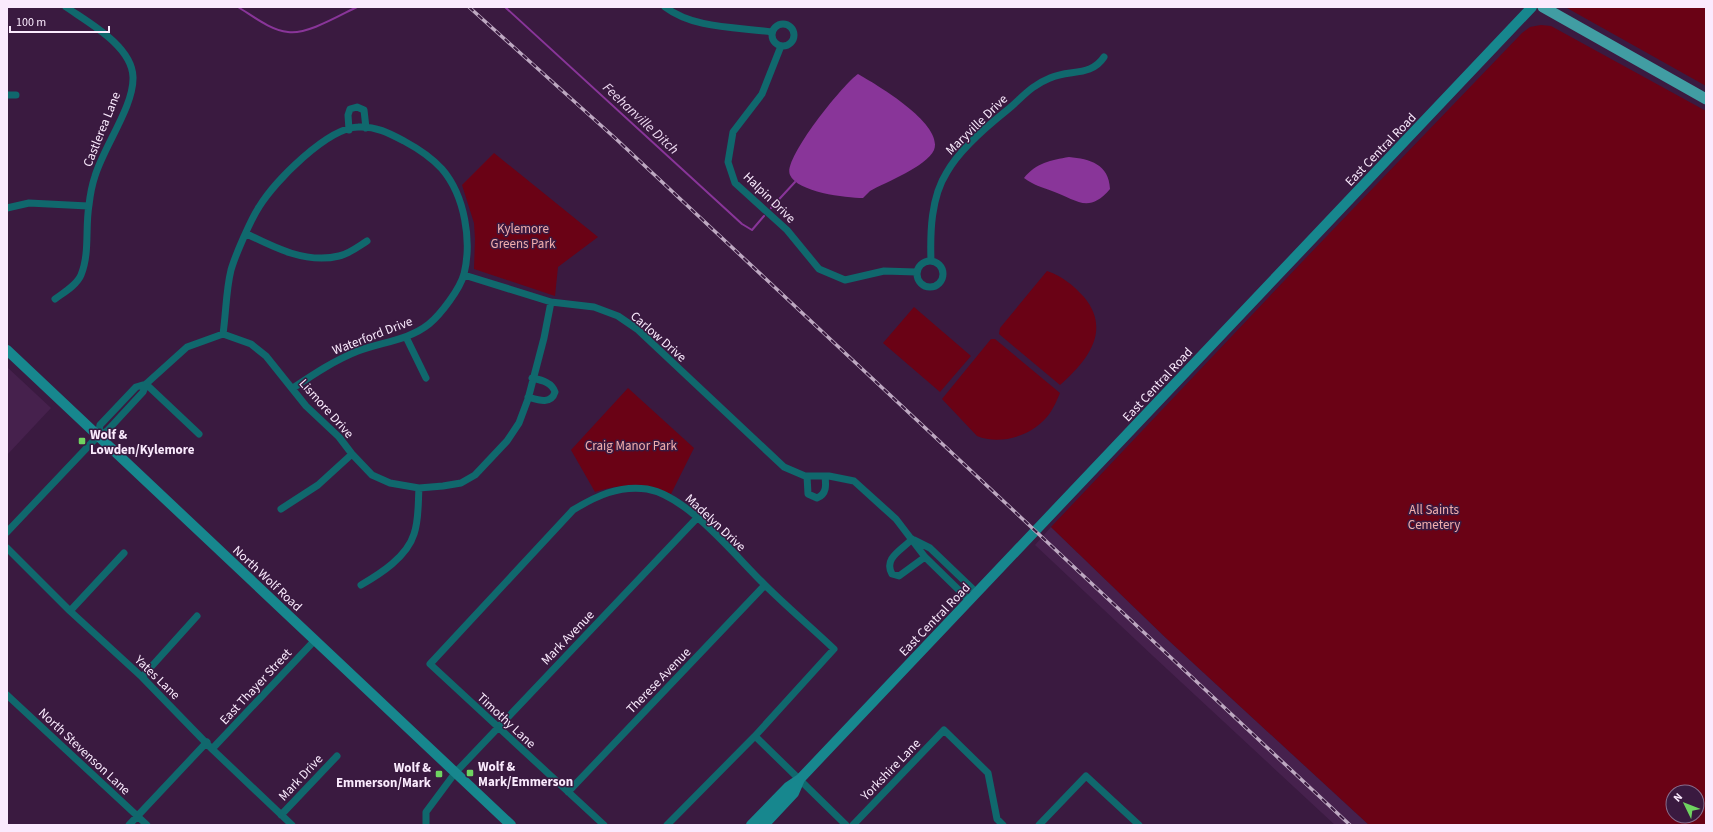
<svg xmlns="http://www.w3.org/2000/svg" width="1713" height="832" font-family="'Source Sans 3',sans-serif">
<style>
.built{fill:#46214d}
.green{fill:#6a0215;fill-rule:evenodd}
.water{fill:#893599}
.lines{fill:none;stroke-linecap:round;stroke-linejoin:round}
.stream{stroke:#893599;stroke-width:2}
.street{stroke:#10686d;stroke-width:7}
.secondary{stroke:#17878e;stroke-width:10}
.primary{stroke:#419da3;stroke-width:11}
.rail-casing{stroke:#bda8c1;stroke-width:3.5}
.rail{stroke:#3a1a40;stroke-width:2;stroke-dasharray:6;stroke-linecap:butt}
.poi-dot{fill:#6fd360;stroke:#3a1a40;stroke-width:1.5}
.labels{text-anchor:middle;stroke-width:3;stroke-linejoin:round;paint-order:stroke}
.street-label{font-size:13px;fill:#faeafd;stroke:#3a1a40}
.park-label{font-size:13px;fill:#f2aeac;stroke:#3a1a40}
.poi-label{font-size:13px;font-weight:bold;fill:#faeafd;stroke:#3a1a40;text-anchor:start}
.water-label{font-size:14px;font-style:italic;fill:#edd9f1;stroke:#3a1a40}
</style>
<rect width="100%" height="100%" fill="#3a1a40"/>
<!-- built -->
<path class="built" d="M7 367 51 408 7 455Z
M1051 527 1166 638 1369 825H1335L1153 656 1035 545Z"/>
<!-- green -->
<path class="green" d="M1567 7H1706V86L1567 8Z
M1541 25 1551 26 1706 111V825H1369L1166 638 1051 527 1302 262 1522 33 1530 27ZM1673 792H1697V816H1673Z
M494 153 598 237 558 267 555 296 474 269 475 239 474 223 462 185Z
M1047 271C1062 276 1073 285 1084 297 1112 331 1087 361 1060 385L999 334 1000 328Z
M914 307 971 356 940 392 883 343Z
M991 339H995L1060 393C1057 400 1054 407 1050 413 1035 435 1001 446 977 436L942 399Z
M628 388 694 448 671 494C645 484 622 483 595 492L571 450Z"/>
<!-- water -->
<path class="water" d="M858 74C877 85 944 124 934 150 926 167 886 182 870 191L863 198C846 198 797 192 790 175 782 160 843 84 858 74Z
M1069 157C1090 159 1109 164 1110 189 1088 215 1076 199 1052 191 1041 187 1034 185 1024 178 1036 163 1051 160 1069 157Z"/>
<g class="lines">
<!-- stream -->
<path class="stream" d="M238 7C253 16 270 30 288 32 307 35 340 15 357 7
M505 7 742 224 752 230 764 216
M771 208 795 182"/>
<!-- street -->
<path class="street" d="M665 7C694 29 737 27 772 32
M772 35a11 11 0 1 1 22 0a11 11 0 1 1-22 0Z
M781 46 762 94 733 132 728 162 735 183 787 230 819 269 845 280 884 271 916 272
M7 95H16
M349 130 348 115 350 109 357 107 364 110 366 128
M7 208 29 203 88 206
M247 234C275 248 307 264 339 256 349 254 359 246 367 241
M917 274a13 13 0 1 1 26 0a13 13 0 1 1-26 0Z
M931 261C930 232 931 197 947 172 960 149 986 127 1006 111 1022 98 1030 86 1050 78 1069 69 1091 77 1104 57
M464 275 551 302 594 307 618 316 637 329 784 467 805 476H829L854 481 896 519 925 557 969 600
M55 299C63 293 77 285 81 275 90 253 85 228 89 205 90 196 92 185 95 176 104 146 134 106 133 77 132 46 89 23 66 7
M223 334 251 344 266 356 306 406 339 437 352 454 372 475 390 483 419 488 443 486 461 483 475 475 507 441 519 423 528 399 544 338 551 302
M406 337 426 378
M146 384 199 434
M528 397C538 400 551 405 555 392 552 382 541 380 532 378
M98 436 100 425 136 387 146 384 187 347 223 334C226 313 226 290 231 270 235 256 251 219 259 207 275 181 327 128 358 127 376 126 389 133 404 141 417 148 432 158 442 169 465 196 472 241 464 274 460 289 441 314 429 324 409 340 382 342 358 351 335 360 314 374 293 388
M807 476 808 494 817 498C827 494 826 485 825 476
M281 509 318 485 352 454
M7 532 98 436 107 431 143 392 146 384
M912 539C902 550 883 558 892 574L899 576 925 557
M914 540 930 548 977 593
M7 548 70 611 142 677 212 749 292 825
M361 585C380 574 407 557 414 534 419 520 418 502 419 488
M70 611 124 553
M142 677 197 616
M7 695 147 825
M755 736 846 825
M212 749 315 640
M568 792 765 585
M281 815 337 756
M129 825 207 742
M426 825V812L455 773 697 518
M604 825 430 664 573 510C596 496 619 485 647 489 688 496 735 556 765 585 787 607 811 627 834 649L755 736 667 825
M853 825 944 730 988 773 997 819 1003 825
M1039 825 1086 776 1139 825"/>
<!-- secondary -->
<path class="secondary" d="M7 350 511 825
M751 825 788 787 800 779 1532 7
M764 825 794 793 800 779"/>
<!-- primary -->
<path class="primary" d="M1543 7 1706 99"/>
<defs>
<path id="rail" d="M469 7 615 138 1350 825"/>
</defs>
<!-- rail casing -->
<use href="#rail" class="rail-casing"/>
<!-- rail -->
<use href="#rail" class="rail"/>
</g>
<!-- markers -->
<g class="poi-dot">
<rect x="78" y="437" width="8" height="8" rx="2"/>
<rect x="466" y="769" width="8" height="8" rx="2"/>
<rect x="435" y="770" width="8" height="8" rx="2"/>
</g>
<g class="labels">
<!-- street labels -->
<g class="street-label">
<text transform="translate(976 124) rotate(-44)" y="5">Maryville Drive</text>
<text transform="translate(101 129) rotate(-68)" y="5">Castlerea Lane</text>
<text transform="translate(1380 149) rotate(-46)" y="5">East Central Road</text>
<text transform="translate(770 197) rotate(44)" y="5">Halpin Drive</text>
<text transform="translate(372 335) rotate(-21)" y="5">Waterford Drive</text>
<text transform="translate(659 336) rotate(41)" y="5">Carlow Drive</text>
<text transform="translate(1157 384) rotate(-47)" y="5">East Central Road</text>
<text transform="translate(327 408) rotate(48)" y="5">Lismore Drive</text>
<text transform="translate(716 522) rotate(43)" y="5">Madelyn Drive</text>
<text transform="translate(268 578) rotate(43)" y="5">North Wolf Road</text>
<text transform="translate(934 619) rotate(-46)" y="5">East Central Road</text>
<text transform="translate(567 637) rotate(-46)" y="5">Mark Avenue</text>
<text transform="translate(158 677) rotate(44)" y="5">Yates Lane</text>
<text transform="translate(658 680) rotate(-46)" y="5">Therese Avenue</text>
<text transform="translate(255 686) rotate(-47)" y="5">East Thayer Street</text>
<text transform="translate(507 720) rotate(43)" y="5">Timothy Lane</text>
<text transform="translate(85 751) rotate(43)" y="5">North Stevenson Lane</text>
<text transform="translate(890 769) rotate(-46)" y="5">Yorkshire Lane</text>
<text transform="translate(300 777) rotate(-47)" y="5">Mark Drive</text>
</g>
<!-- park labels -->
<g class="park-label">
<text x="523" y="233">Kylemore<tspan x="523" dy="15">Greens Park</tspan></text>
<text x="631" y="450">Craig Manor Park</text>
<text x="1434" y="514">All Saints<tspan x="1434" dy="15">Cemetery</tspan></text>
</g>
<!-- poi labels -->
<g class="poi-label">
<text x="90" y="439">Wolf &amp;<tspan x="90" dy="15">Lowden/Kylemore</tspan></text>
<text x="478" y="771">Wolf &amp;<tspan x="478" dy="15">Mark/Emmerson</tspan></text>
<text x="431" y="772" text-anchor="end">Wolf &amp;<tspan x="431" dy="15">Emmerson/Mark</tspan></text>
</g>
<!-- water labels -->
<g class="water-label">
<text transform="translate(641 118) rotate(43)" y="5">Feehanville Ditch</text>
</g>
</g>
<!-- border -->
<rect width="1713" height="832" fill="none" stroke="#faeafd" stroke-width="16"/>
<!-- north arrow -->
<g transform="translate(1685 804) rotate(313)"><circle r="19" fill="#3a1a40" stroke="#876d8c"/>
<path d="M0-3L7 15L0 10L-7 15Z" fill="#6fd360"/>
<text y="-6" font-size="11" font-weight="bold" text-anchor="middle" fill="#faeafd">N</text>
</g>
<!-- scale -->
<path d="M10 26v6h99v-6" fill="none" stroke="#faeafd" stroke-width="2"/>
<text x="16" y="26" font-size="12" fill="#faeafd" stroke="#3a1a40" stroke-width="3" paint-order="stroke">100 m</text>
</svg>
